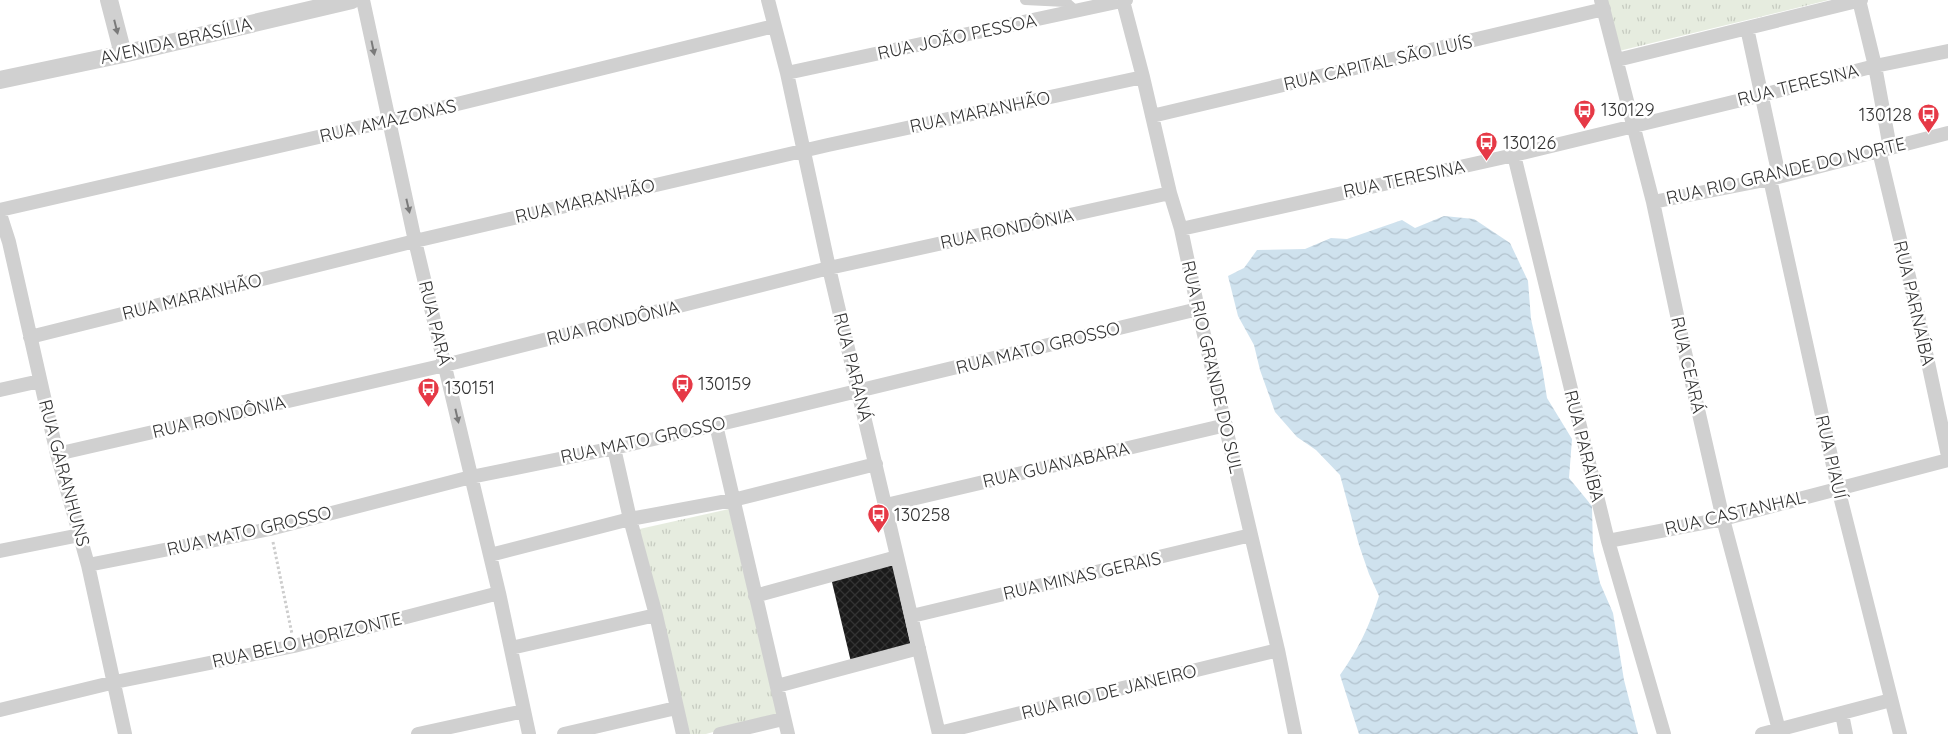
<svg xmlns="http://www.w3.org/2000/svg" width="1948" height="734" font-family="Quicksand,sans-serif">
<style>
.park{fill:url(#park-tufts)}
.water{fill:url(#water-waves)}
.building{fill:url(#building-cross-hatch)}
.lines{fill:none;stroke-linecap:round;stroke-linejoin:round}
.path{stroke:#cdcdcd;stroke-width:3;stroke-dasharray:2.5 2.5;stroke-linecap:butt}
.pedestrian{stroke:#d0d0d0;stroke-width:10}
.minor{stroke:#d0d0d0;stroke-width:14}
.tertiary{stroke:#d0d0d0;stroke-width:18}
.oneway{fill:#7a7a7a}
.labels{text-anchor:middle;stroke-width:5;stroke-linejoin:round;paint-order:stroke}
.street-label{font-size:18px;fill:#333;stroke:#fff}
.poi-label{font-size:18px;fill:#333;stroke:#fff;text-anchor:start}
</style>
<defs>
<pattern id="park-tufts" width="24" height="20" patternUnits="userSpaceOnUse" patternTransform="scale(1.25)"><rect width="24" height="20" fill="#e6ecdf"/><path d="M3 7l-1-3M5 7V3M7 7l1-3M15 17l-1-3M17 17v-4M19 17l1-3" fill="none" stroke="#c6cbc0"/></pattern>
<pattern id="water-waves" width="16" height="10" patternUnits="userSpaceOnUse" patternTransform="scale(1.25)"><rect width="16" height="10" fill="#cfe2ee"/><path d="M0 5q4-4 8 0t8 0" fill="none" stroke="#b2c2cd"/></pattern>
<pattern id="building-cross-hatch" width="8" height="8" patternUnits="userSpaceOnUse" patternTransform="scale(1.25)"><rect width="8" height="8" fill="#1a1a1a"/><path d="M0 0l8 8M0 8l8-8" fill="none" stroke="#333"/></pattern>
</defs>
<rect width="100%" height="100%" fill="#fff"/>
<!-- park -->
<path class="park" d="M1607 0H1829L1619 51Z
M729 509 777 714 706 734H682L635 530Z"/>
<!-- water -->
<path class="water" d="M1444 216 1474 219 1510 243 1528 281 1531 319 1542 367 1547 398 1572 439 1569 478 1592 506 1593 551 1600 583 1613 613 1624 680 1638 734H1359L1340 675C1359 648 1369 627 1379 596L1369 574 1359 545 1340 475 1316 450 1297 437 1275 412 1260 370 1254 345 1238 316 1228 276 1244 268 1257 250 1305 249 1331 238 1347 239 1402 220 1415 228Z"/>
<!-- building -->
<path class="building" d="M892 561 911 647 851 662 831 578Z"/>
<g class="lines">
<!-- path -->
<path class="path" d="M273 542 292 634"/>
<!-- pedestrian -->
<path class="pedestrian" d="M1025 0 1066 2 1077 12"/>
<!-- minor -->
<path class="minor" d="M363 0 415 241 499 593 529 734
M768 0 787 73 829 268 939 734
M1601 0 1653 202 1684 348 1723 519 1779 730
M1859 0 1875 66 1890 148
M1123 1 1143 77 1170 193 1181 229 1198 309 1278 650 1295 734
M1747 28 1779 176
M1617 60 1861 0
M787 73 1126 0
M1152 116 1604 9
M1879 151 1916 306 1948 456
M1514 155 1608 541 1664 734
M1770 179 1838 488 1900 734
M1653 202 1770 179 1948 133
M0 210 388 121 774 26
M0 214 9 242 57 454 88 565 125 734
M1181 229 1514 155 1762 95 1875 66 1948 51
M30 337 415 241 828 145 1143 77
M0 390 40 381
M716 425 788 734
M614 448 630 519 656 615 683 734
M57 454 445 365 829 268 1170 193
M886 505 1226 425
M1608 541 1723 519 1948 460
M0 551 80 535
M490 555 630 519 733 500 876 464
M88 565 270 529 471 477 614 448 716 425 1198 309
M755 596 897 557
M912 616 1251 535
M511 648 656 615
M777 686 919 648
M0 710 115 682 294 646 499 593
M1842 714 1846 734
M939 733 1278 650
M418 734 524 711
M564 734 676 708
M720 734 783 719
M1762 734 1891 700"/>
<!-- tertiary -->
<path class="tertiary" d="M109 0 123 54
M0 80 123 54 352 0"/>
</g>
<!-- one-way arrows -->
<defs><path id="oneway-solid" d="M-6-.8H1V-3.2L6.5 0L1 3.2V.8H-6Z" transform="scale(1.25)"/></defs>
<g class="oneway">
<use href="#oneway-solid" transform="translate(116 27) rotate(76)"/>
<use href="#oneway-solid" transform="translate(373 48) rotate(78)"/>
<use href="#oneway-solid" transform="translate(408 206) rotate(77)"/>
<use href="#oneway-solid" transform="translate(457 416) rotate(77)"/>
</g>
<!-- icons -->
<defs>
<symbol id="bus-pin" viewBox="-11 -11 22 30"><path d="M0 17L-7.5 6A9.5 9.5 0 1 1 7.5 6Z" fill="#e63946" stroke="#fff"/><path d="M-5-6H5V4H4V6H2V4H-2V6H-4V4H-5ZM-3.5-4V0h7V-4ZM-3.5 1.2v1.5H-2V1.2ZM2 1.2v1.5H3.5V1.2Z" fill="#fff"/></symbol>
</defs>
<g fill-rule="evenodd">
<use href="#bus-pin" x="1572" y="98" width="25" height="34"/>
<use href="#bus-pin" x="1916" y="102" width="25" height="34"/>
<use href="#bus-pin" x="1474" y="130" width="25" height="34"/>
<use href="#bus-pin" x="670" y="372" width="25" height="34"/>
<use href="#bus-pin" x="416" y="376" width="25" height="34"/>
<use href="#bus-pin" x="866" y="502" width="25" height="34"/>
</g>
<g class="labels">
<!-- street labels -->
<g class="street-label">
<text transform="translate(957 37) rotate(-12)" y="6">RUA JOÃO PESSOA</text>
<text transform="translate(176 41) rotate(-13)" y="6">AVENIDA BRASÍLIA</text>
<text transform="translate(1378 63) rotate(-13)" y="6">RUA CAPITAL SÃO LUÍS</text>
<text transform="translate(1798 85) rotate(-14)" y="6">RUA TERESINA</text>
<text transform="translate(980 112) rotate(-12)" y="6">RUA MARANHÃO</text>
<text transform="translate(388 121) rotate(-13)" y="6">RUA AMAZONAS</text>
<text transform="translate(1786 171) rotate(-13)" y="6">RUA RIO GRANDE DO NORTE</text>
<text transform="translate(1404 179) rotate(-12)" y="6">RUA TERESINA</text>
<text transform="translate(585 201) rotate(-13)" y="6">RUA MARANHÃO</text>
<text transform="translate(1007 229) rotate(-12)" y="6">RUA RONDÔNIA</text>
<text transform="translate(192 297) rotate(-14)" y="6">RUA MARANHÃO</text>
<text transform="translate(1914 303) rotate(77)" y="6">RUA PARNAÍBA</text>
<text transform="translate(435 323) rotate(76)" y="6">RUA PARÁ</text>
<text transform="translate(613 323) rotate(-14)" y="6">RUA RONDÔNIA</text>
<text transform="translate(1038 348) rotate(-14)" y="6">RUA MATO GROSSO</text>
<text transform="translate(1688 365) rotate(77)" y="6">RUA CEARÁ</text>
<text transform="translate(853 367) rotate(76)" y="6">RUA PARANÁ</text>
<text transform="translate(1212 367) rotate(77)" y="6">RUA RIO GRANDE DO SUL</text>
<text transform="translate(219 417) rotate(-13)" y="6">RUA RONDÔNIA</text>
<text transform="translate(643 440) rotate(-12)" y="6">RUA MATO GROSSO</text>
<text transform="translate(1584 446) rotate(76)" y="6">RUA PARAÍBA</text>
<text transform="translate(1831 457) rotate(77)" y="6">RUA PIAUÍ</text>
<text transform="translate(1056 465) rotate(-13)" y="6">RUA GUANABARA</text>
<text transform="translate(64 473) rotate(75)" y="6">RUA GARANHUNS</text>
<text transform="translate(1735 513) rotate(-13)" y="6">RUA CASTANHAL</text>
<text transform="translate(249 531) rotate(-13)" y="6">RUA MATO GROSSO</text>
<text transform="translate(1082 576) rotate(-13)" y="6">RUA MINAS GERAIS</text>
<text transform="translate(307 640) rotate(-13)" y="6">RUA BELO HORIZONTE</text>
<text transform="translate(1109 692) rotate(-14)" y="6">RUA RIO DE JANEIRO</text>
</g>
<!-- poi labels -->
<g class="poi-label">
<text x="1601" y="116">130129</text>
<text x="1912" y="121" text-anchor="end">130128</text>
<text x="1503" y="149">130126</text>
<text x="698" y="390">130159</text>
<text x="445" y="394">130151</text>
<text x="894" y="521">130258</text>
</g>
</g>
</svg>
